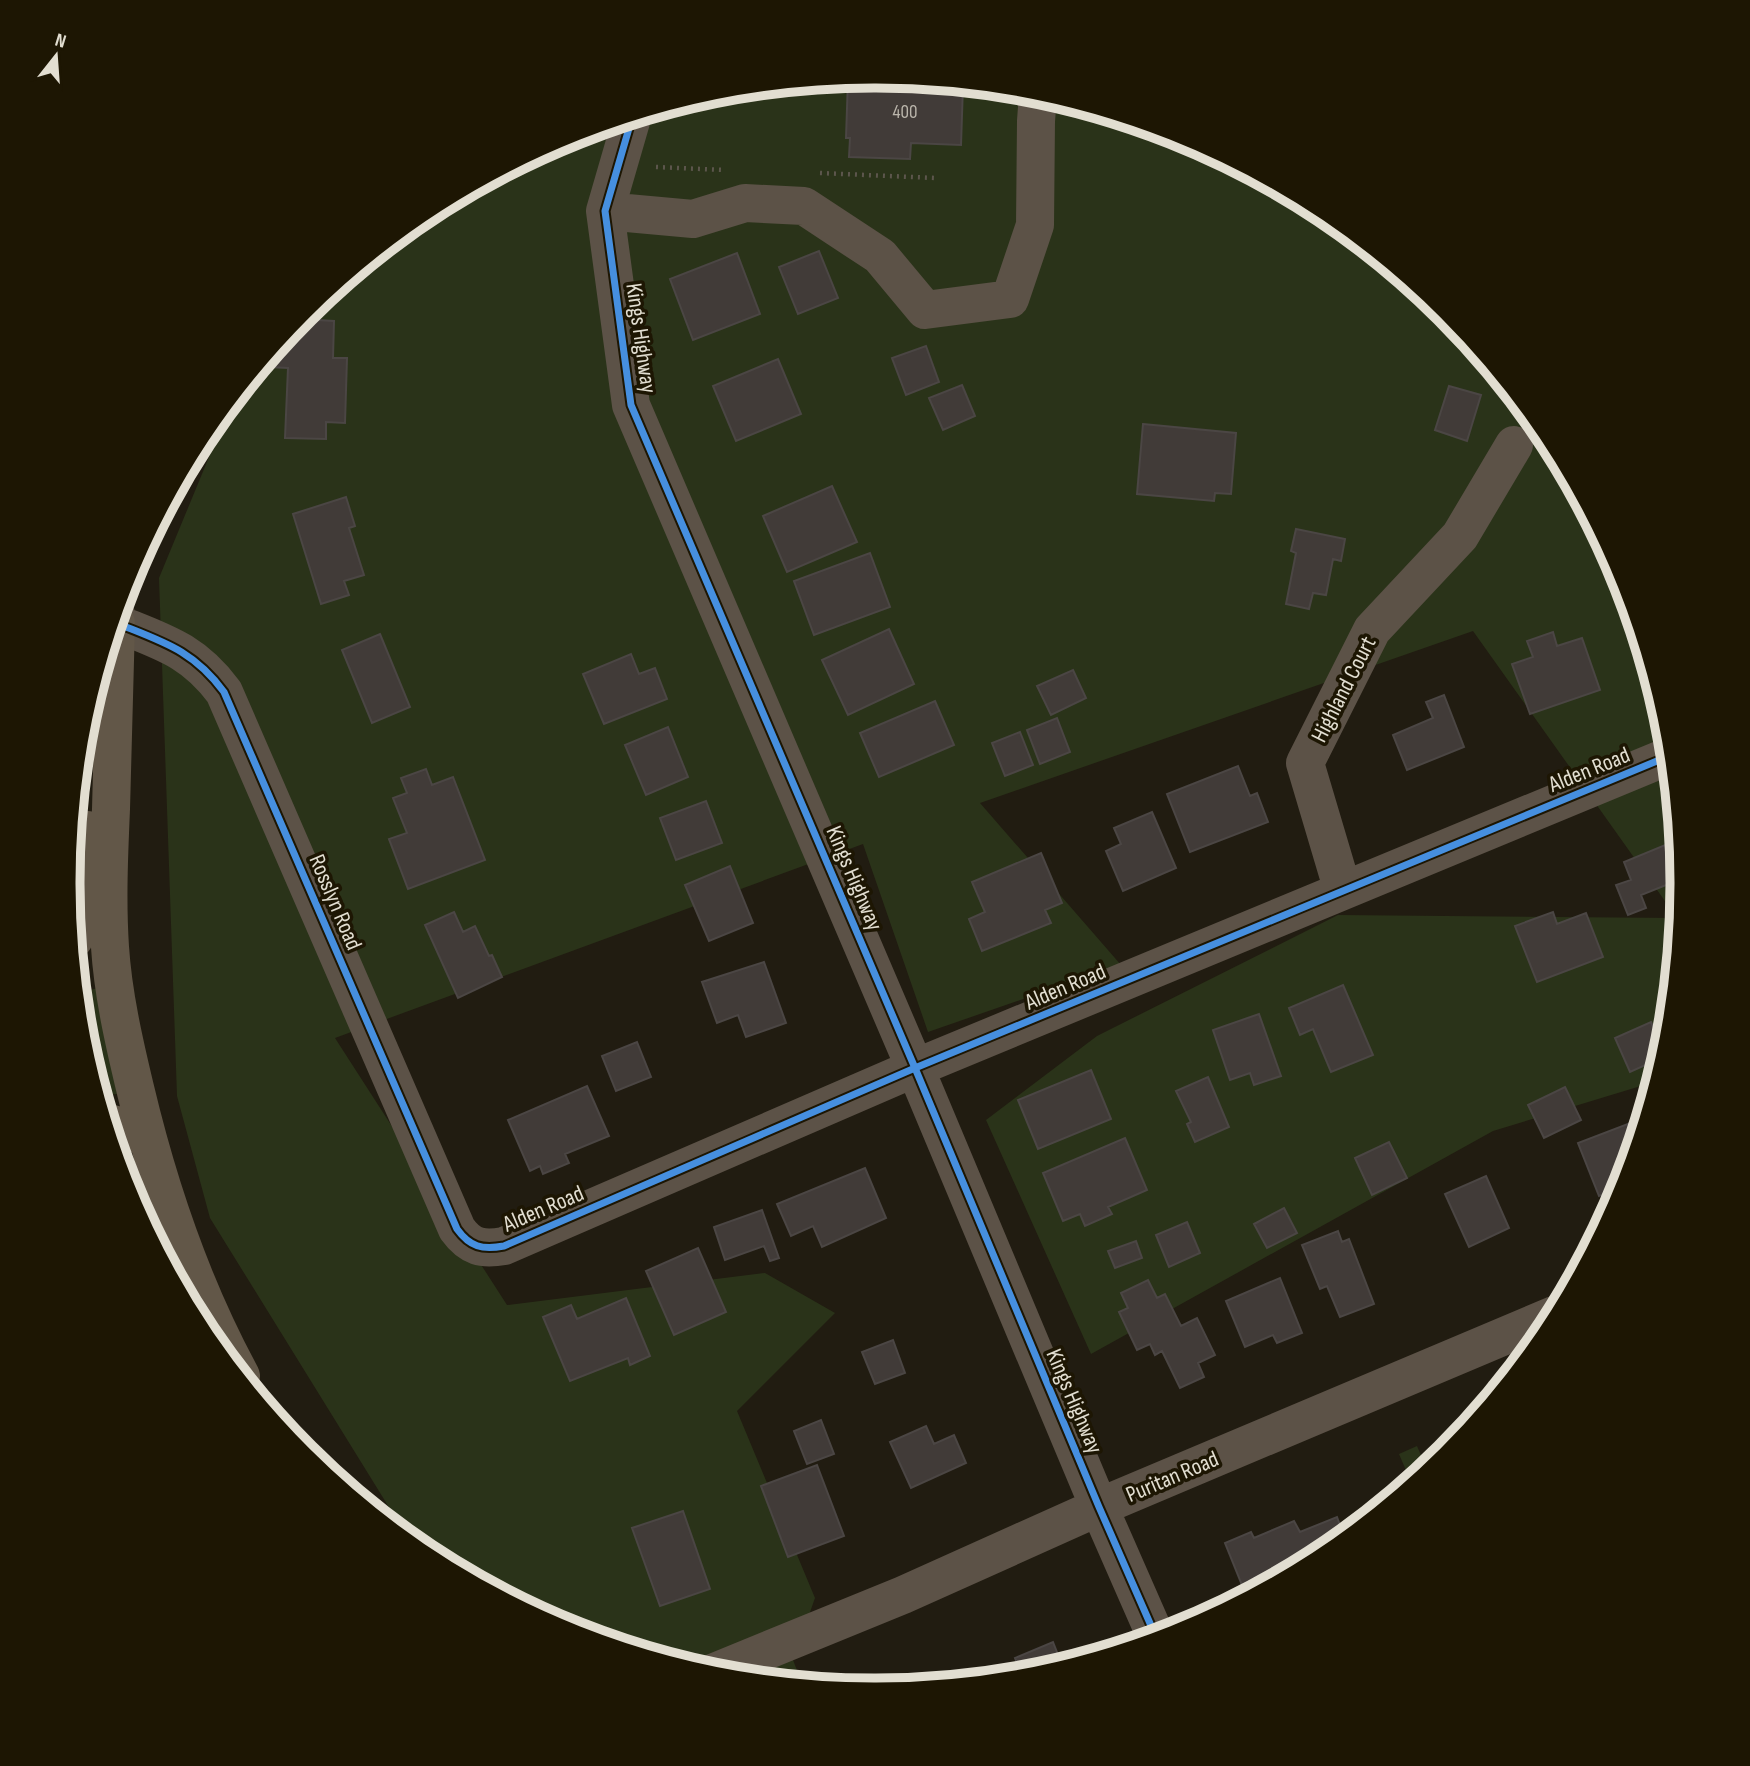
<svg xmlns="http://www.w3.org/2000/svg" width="1750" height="1766" font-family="'Sofia Sans Condensed',sans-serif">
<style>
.green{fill:#2a3319}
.building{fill:#413b38;stroke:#4b4644;stroke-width:2}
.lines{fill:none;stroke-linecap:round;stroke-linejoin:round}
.path{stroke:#5c564c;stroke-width:4.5;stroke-dasharray:2 5;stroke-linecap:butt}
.minor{stroke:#5c5247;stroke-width:38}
.highway{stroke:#625748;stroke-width:38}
.cycleway-casing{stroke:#1d1603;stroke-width:11}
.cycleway{stroke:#468fdf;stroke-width:7}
.labels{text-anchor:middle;stroke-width:7;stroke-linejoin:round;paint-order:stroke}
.number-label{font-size:19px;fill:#bab5ab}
.street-label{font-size:23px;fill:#e2ded1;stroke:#1d1603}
.rim{fill:none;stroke:#e2ded1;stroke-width:9}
</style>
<rect width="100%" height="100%" fill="#211c11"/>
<!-- green -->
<path class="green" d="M875 76 1033 92 1184 138 1324 212 1446 313 1546 435 1620 575 1666 726 1682 883 1666 1041 1654 1082 1493 1131 1091 1354 986 1120 1097 1036 1338 915 1677 918 1473 631 980 803 1121 965 928 1032 863 844 335 1038 507 1305 765 1273 835 1313 737 1411 815 1598 793 1660 802 1683 717 1674 566 1628 426 1554 408 1538 210 1218 177 1096 159 578 233 399 305 312 427 212 567 138 718 92Z
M98 988 117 1094 101 1096 84 1040 90 990Z
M126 1179 144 1195 182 1290 130 1191Z
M1417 1446 1427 1469 1411 1482 1399 1454Z"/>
<!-- building -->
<path class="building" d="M875 76 963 85 961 145 911 143 910 159 849 157 850 138H846L848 79Z
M819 251 838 298 798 314 779 267Z
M737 253 760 314 693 340 670 279Z
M299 319 334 321 333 358H347L345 423 326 422V439L285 438 288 368 268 367V357Z
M926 346 939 382 906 395 892 358Z
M778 359 801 414 736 441 713 386Z
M962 385 975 416 943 430 929 398Z
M1449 386 1481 395 1467 441 1435 430Z
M1143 424 1236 433 1231 494 1215 493 1214 501 1137 494Z
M832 486 857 542 787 572 763 516Z
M346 497 355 526 349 528 364 575 344 581 349 595 321 604 293 514Z
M1296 529 1345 539 1341 561 1333 559 1326 595 1313 593 1309 609 1286 604 1296 553 1291 551Z
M870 553 890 607 814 635 794 581Z
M889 629 914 684 848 715 822 660Z
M1553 632 1557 646 1582 638 1600 690 1530 714 1512 664 1533 657 1527 641Z
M380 634 410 707 372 723 342 650Z
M631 654 639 674 655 668 667 699 604 724 583 674Z
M1073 670 1086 698 1051 715 1037 686Z
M1444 695 1464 747 1407 770 1393 735 1433 718 1426 702Z
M935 701 954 745 879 777 860 733Z
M1057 718 1070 752 1040 764 1027 730Z
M668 727 688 777 646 795 625 745Z
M1020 732 1033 765 1005 776 992 743Z
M1238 766 1250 796 1257 793 1268 822 1190 852 1167 794Z
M426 769 432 785 453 777 485 860 408 889 389 839 407 833 393 798 407 793 401 778Z
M706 801 722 843 676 860 660 818Z
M1152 812 1176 868 1123 891 1106 851 1121 844 1114 828Z
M1670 843 1680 870 1681 879 1641 895 1646 908 1628 915 1616 885 1631 880 1624 862Z
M1041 853 1062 903 1045 910 1051 923 982 951 969 919 985 912 972 882Z
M730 866 753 923 709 941 685 885Z
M454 912 463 932 475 926 489 956 492 955 502 977 458 998 425 925Z
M1553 912 1557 924 1586 913 1603 957 1537 982 1515 926Z
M764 962 786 1023 746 1037 738 1015 717 1023 702 982Z
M1343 985 1373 1055 1331 1072 1313 1029 1300 1035 1289 1008Z
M1259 1014 1281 1076 1254 1085 1250 1073 1230 1080 1213 1030Z
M1651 1022 1663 1050 1661 1058 1630 1072 1615 1038Z
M637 1042 651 1077 616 1091 602 1056Z
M1091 1070 1111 1119 1038 1149 1018 1100Z
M1208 1077 1229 1127 1195 1142 1187 1124 1191 1122 1176 1091Z
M587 1086 609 1136 565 1154 569 1163 543 1174 540 1166 530 1171 508 1120Z
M1565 1087 1581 1120 1544 1138 1528 1105Z
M1633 1122 1638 1134 1622 1187 1599 1196 1578 1143Z
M1125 1138 1147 1190 1108 1207 1112 1214 1085 1226 1080 1214 1063 1221 1043 1173Z
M1389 1142 1407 1178 1372 1195 1355 1158Z
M865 1168 886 1218 822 1247 813 1226 791 1236 777 1204Z
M1486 1176 1509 1228 1469 1247 1445 1194Z
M1284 1208 1297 1233 1267 1248 1254 1224Z
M762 1210 779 1258 770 1261 764 1246 725 1260 714 1227Z
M1187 1222 1200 1253 1169 1267 1156 1235Z
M1338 1231 1342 1242 1349 1239 1374 1304 1340 1317 1327 1286 1320 1289 1302 1245Z
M1136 1241 1142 1258 1115 1268 1108 1251Z
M698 1248 726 1312 674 1335 646 1271Z
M1280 1278 1302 1333 1277 1343 1273 1335 1245 1347 1226 1301Z
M1148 1280 1157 1298 1165 1294 1181 1326 1197 1318 1215 1355 1198 1363 1204 1377 1180 1388 1162 1351 1155 1355 1150 1344 1137 1350 1119 1312 1128 1308 1121 1293Z
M626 1298 650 1356 630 1365 628 1358 570 1381 543 1317 571 1305 577 1319Z
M893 1340 905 1373 875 1384 862 1352Z
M821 1420 834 1454 807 1464 794 1431Z
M926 1426 934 1444 954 1435 966 1463 911 1488 890 1442Z
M817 1465 844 1536 788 1557 761 1486Z
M683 1511 710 1589 660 1606 632 1528Z
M1337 1517 1344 1536 1323 1554 1246 1595 1225 1543 1251 1532 1254 1538 1294 1521 1300 1532Z
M1053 1642 1062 1665 1022 1675 1015 1658Z
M971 1671 974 1680 941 1683Z"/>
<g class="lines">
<!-- path -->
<path class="path" d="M656 167 724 170
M820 173 935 178
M1490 1381 1496 1392"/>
<!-- minor -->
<path class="minor" d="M632 118 605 211 631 405 915 1068 1099 1507 1156 1637
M605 211 693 219 745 203 804 206 880 256 925 310 1010 299 1035 225 1036 121 1038 94
M117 617 116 623C163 642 193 650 224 692L457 1229C470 1247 482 1250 504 1246L915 1068 1669 756
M1343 891 1305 763 1372 630 1460 536 1514 445
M712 1673 903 1595 1099 1507 1554 1315"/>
<!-- highway -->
<path class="highway" d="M116 623C114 685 113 747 111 809 109 855 107 901 110 947 113 994 124 1042 135 1088 159 1189 191 1284 241 1376
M74 939 88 830
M109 1123 133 1130 147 1140"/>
<defs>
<path id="cycleway" d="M632 118 605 211 631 405 915 1068 1099 1507 1156 1637
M117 617 116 623C163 642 193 650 224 692L457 1229C470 1247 482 1250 504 1246L915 1068 1669 756"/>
</defs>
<!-- cycleway casing -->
<use href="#cycleway" class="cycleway-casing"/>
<!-- cycleway -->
<use href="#cycleway" class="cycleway"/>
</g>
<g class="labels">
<!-- number labels -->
<g class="number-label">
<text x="905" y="118">400</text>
</g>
<!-- street labels -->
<g class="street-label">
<text transform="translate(642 338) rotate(82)" y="8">Kings Highway</text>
<text transform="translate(1343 689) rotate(-63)" y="8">Highland Court</text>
<text transform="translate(1589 769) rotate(-22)" y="8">Alden Road</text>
<text transform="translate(855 878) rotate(67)" y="8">Kings Highway</text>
<text transform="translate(336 902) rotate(67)" y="8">Rosslyn Road</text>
<text transform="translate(1065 986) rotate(-23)" y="8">Alden Road</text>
<text transform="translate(543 1208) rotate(-23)" y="8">Alden Road</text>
<text transform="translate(1075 1401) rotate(67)" y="8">Kings Highway</text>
<text transform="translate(1172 1476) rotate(-23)" y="8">Puritan Road</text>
</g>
</g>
<!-- crop -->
<path d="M0 0H1750V1766H0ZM874 88H876A794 794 0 0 1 1670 882V884A794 794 0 0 1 876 1678H874A794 794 0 0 1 80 884V882A794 794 0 0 1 874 88Z" fill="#1d1603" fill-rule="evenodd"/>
<path class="rim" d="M874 88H876A794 794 0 0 1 1670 882V884A794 794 0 0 1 876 1678H874A794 794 0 0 1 80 884V882A794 794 0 0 1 874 88Z"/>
<!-- north arrow -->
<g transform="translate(56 56) rotate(17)" stroke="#1d1603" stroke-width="5" paint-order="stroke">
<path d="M0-5L12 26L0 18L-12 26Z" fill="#e2ded1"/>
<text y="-10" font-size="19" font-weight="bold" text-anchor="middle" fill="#e2ded1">N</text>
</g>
</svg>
